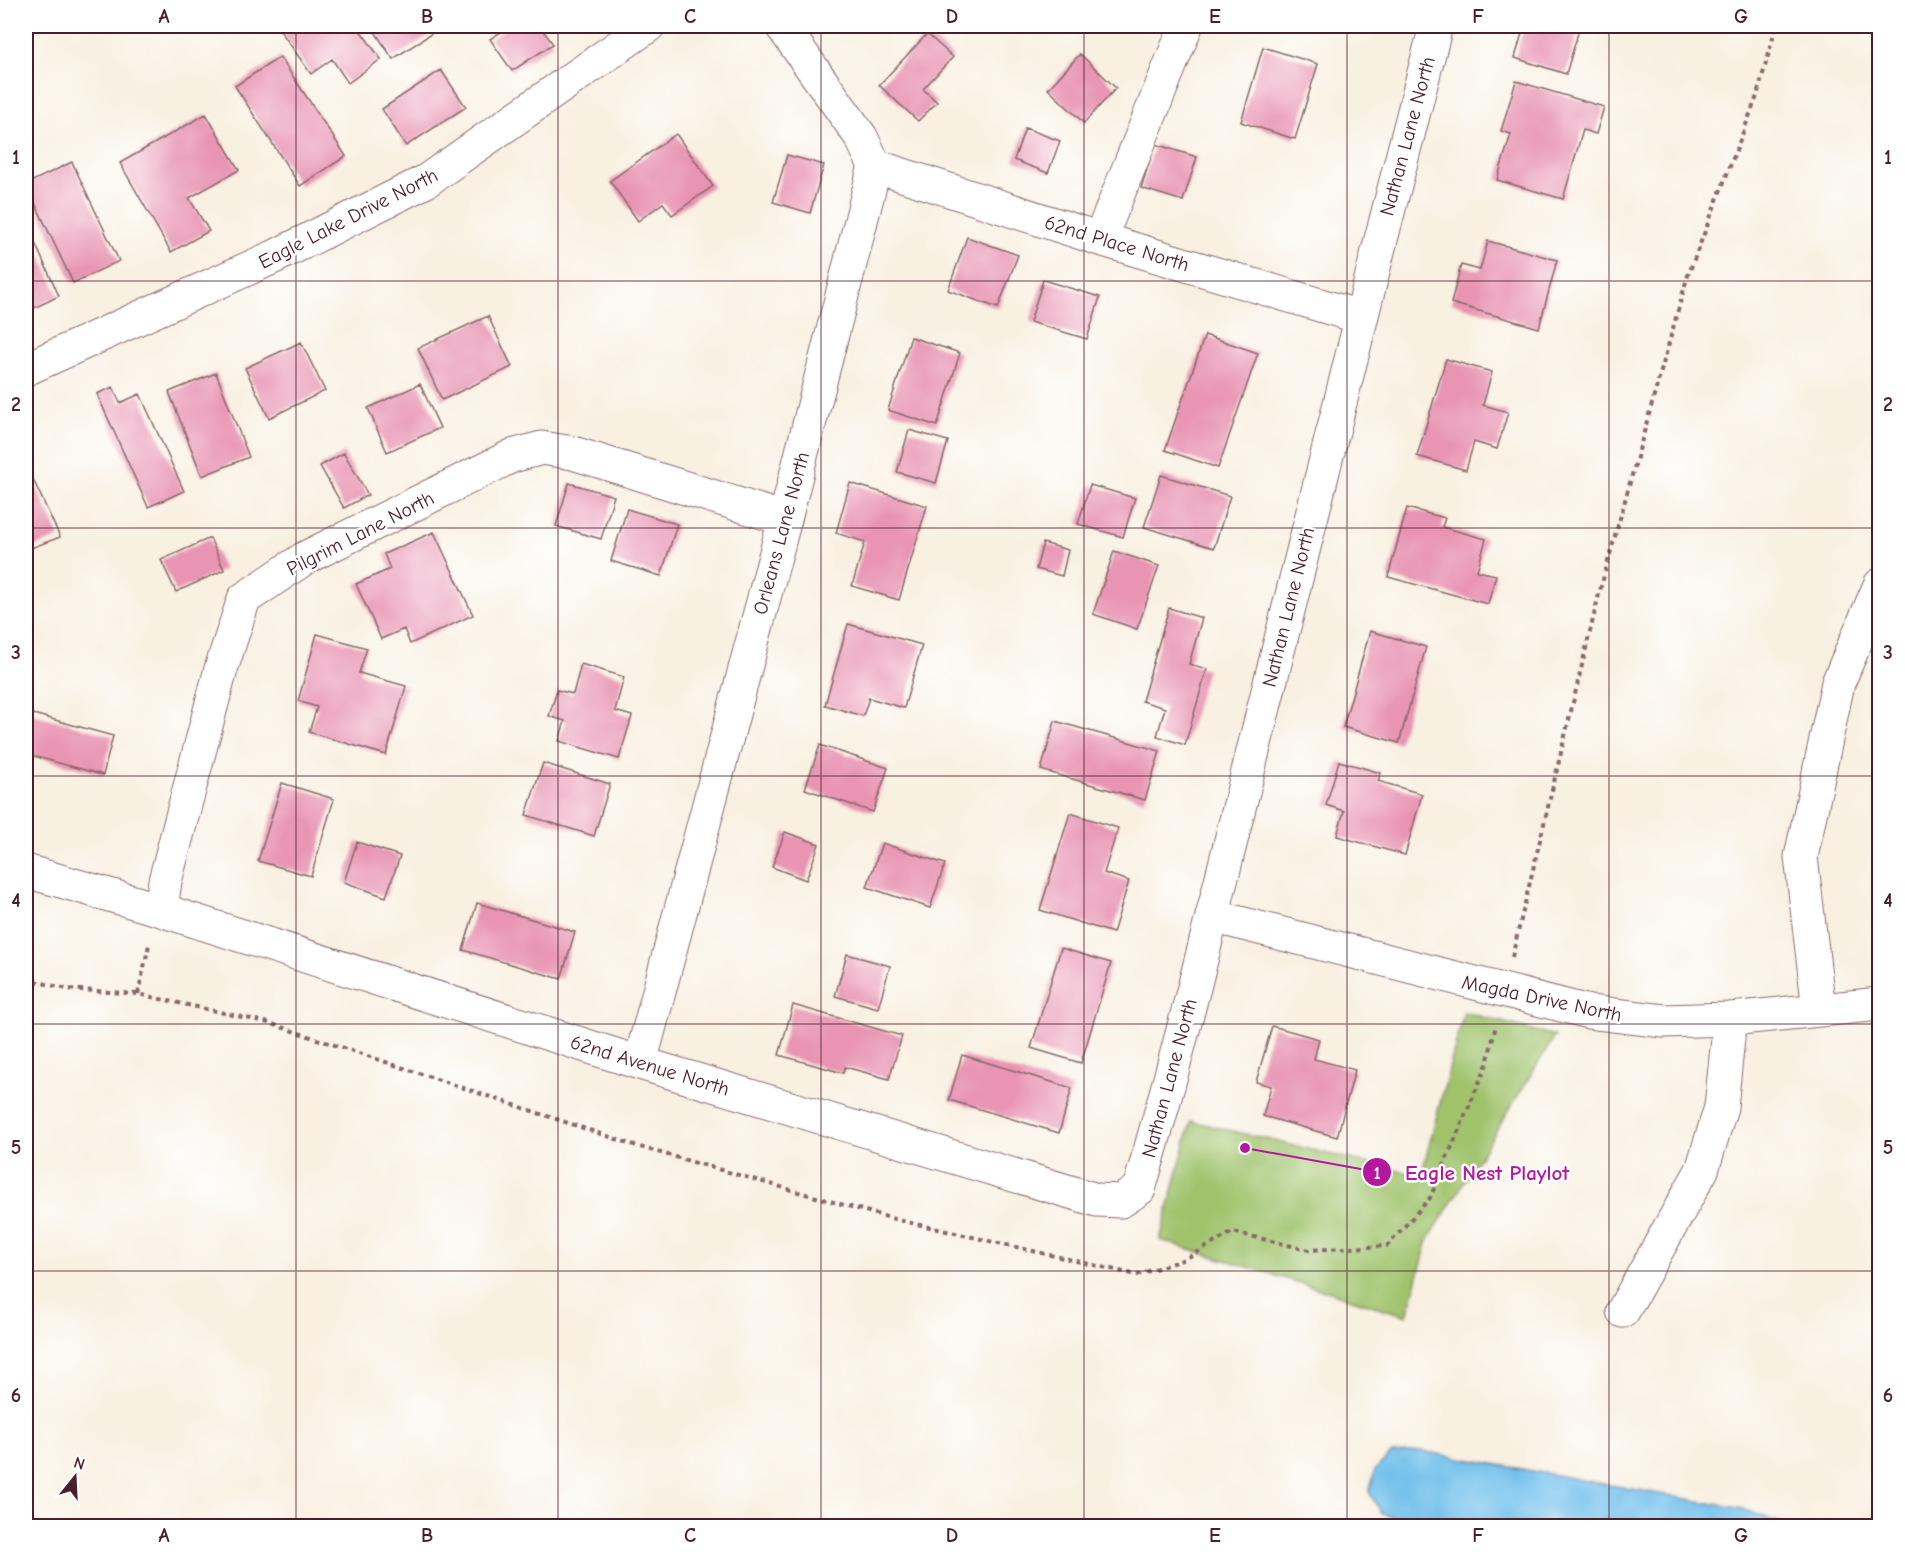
<svg xmlns="http://www.w3.org/2000/svg" width="1905" height="1552" font-family="'Comic Neue',sans-serif">
<style>
.green{fill:#9fc26b;stroke:#74704b;stroke-width:1.5}
.water{fill:#70bfeb;stroke:#5d6f8b;stroke-width:1.5}
.building{fill:#e894b2}
.lines{fill:none;stroke-linecap:round;stroke-linejoin:round}
.minor-casing{stroke:#87686b;stroke-width:35}
.path{stroke:#87686b;stroke-width:4;stroke-dasharray:4.5 4.5;stroke-linecap:butt}
.minor{stroke:#fff;stroke-width:33}
.grid{fill:none;stroke:#4a1f2b;stroke-width:1.5;stroke-opacity:0.55}
.labels{text-anchor:middle;stroke-width:5;stroke-linejoin:round;paint-order:stroke}
.street-label{font-size:20px;fill:#4a1f2b;stroke:#fff}
.leader{fill:none;stroke:#b5179e;stroke-width:2}
.callout-dot{fill:#b5179e;stroke:#fff;stroke-width:2}
.mark-label{font-size:18px;text-anchor:middle;font-weight:bold;fill:#fff}
.callout-label{font-size:21px;text-anchor:middle;font-weight:bold;fill:#b5179e;stroke:#fff;stroke-width:5;stroke-linejoin:round;paint-order:stroke}
.neatline{fill:none;stroke:#4a1f2b;stroke-width:2}
.grid-label{font-size:20px;text-anchor:middle;font-weight:bold;fill:#4a1f2b}
</style>
<rect width="100%" height="100%" fill="#fff"/>
<filter id="ink" filterUnits="userSpaceOnUse"><feTurbulence type="fractalNoise" baseFrequency=".0167" numOctaves="2"/><feDisplacementMap in="SourceGraphic" scale="12" xChannelSelector="R" yChannelSelector="G"/><feConvolveMatrix kernelMatrix="1 2 1 2 8 2 1 2 1" color-interpolation-filters="sRGB"/></filter>
<filter id="wash" filterUnits="userSpaceOnUse"><feTurbulence type="fractalNoise" baseFrequency=".008" numOctaves="4" result="noise"/><feDisplacementMap in="SourceGraphic" scale="24" xChannelSelector="R" yChannelSelector="G"/><feGaussianBlur stdDeviation="1.35" result="paint"/><feColorMatrix in="noise" values="0 0 0 0 0 0 0 0 0 0 0 0 0 0 0 0 0 1.4 0 .05"/><feComposite in="paint" operator="in"/></filter>
<g filter="url(#wash)">
<rect width="100%" height="100%" fill="#f8f0e1"/>
<!-- green -->
<path class="green" d="M1464 1012 1555 1036 1428 1240 1407 1316 1160 1240 1191 1121 1421 1176Z"/>
<!-- water -->
<path class="water" d="M1422 1451 1743 1509 1781 1523 1784 1526H1435L1382 1514 1369 1492 1375 1470 1392 1453Z"/>
<g id="blocks">
<!-- building -->
<path class="building" d="M277 26H357L381 59 348 83 332 59 311 74Z
M371 26H443L393 59Z
M510 26H540L553 44 512 71 490 39Z
M1524 26H1580L1566 74 1515 58Z
M927 34 953 57 923 89 937 102 918 121 879 85Z
M1263 47 1318 64 1295 139 1241 122Z
M1080 54 1116 88 1084 123 1048 89Z
M280 57 346 156 300 186 235 86Z
M441 70 466 107 406 146 382 109Z
M1516 81 1604 107 1596 134 1583 130 1563 199 1497 180 1511 134 1501 131Z
M206 114 239 170 189 198 209 231 171 252 120 163Z
M1025 128 1060 141 1048 173 1014 160Z
M676 134 713 186 672 215 663 203 638 221 610 181Z
M1155 144 1197 157 1183 201 1141 188Z
M787 155 824 165 810 213 773 202Z
M72 162 119 261 73 283 26 184Z
M26 223 59 296 26 312Z
M967 237 1018 255 998 308 948 290Z
M1488 241 1557 260 1539 328 1451 303 1461 265 1480 270Z
M1043 280 1100 297 1087 339 1030 322Z
M488 316 512 367 442 400 418 348Z
M1205 335 1258 353 1218 468 1165 450Z
M911 337 960 353 937 426 888 410Z
M301 342 325 391 269 418 245 368Z
M1446 359 1492 372 1483 405 1508 412 1497 449 1474 442 1466 470 1417 456Z
M216 373 249 457 202 476 169 392Z
M420 384 440 428 387 452 368 408Z
M113 387 120 403 140 394 184 491 148 507 97 394Z
M909 430 948 441 936 483 897 472Z
M344 453 368 495 344 508 320 466Z
M31 475 60 537 26 550V477Z
M1161 475 1230 496 1214 548 1144 527Z
M569 483 614 496 601 539 556 526Z
M850 483 927 506 899 600 852 586 865 542 836 533Z
M1090 485 1135 498 1123 537 1078 524Z
M1407 508 1445 518 1442 527 1486 539 1477 571 1496 575 1488 604 1388 577Z
M627 509 677 524 661 576 611 561Z
M434 532 473 615 410 644 404 629 381 639 356 584 390 569 384 554Z
M210 538 224 570 176 592 161 560Z
M1043 543 1068 550 1062 576 1036 569Z
M1114 551 1159 566 1137 629 1093 614Z
M1169 608 1202 618 1189 664 1207 669 1185 745 1157 736 1165 708 1142 701Z
M848 624 922 645 904 708 869 698 863 716 825 705Z
M1370 631 1426 647 1399 743 1343 727Z
M317 634 367 648 359 673 406 686 386 755 309 732 317 707 298 701Z
M581 664 624 677 615 711 632 716 619 759 559 741 565 721 549 716 557 690 573 694Z
M26 712 113 736 103 775 26 754Z
M1055 721 1160 751 1145 800 1041 770Z
M820 745 888 768 873 812 805 789Z
M1339 761 1381 773 1378 781 1422 794 1405 855 1337 836 1344 811 1326 805Z
M543 763 610 784 594 836 526 815Z
M282 783 334 799 311 876 258 861Z
M1070 813 1118 828 1104 873 1129 881 1113 933 1040 910Z
M785 832 819 844 806 880 772 867Z
M357 842 400 856 386 897 344 882Z
M882 843 945 864 930 908 867 887Z
M477 903 575 932 561 979 463 950Z
M1061 948 1111 963 1081 1063 1031 1048Z
M847 954 890 966 878 1008 835 996Z
M793 1005 902 1036 889 1079 845 1067 843 1073 779 1055Z
M1272 1026 1319 1039 1314 1059 1355 1070 1337 1137 1263 1116 1271 1086 1256 1082Z
M962 1055 1072 1088 1059 1133 949 1100Z"/>
</g>
</g>
<g filter="url(#ink)">
<use href="#blocks" fill-opacity="0" stroke="#87686b" stroke-width="1.5"/>
<g class="lines">
<defs>
<path id="minor" d="M875 166 1100 239 1360 317
M1100 239 1186 26
M26 369 276 256 426 181 648 26
M26 871 161 910 640 1063 1097 1200 1121 1201 1139 1189C1190 1015 1231 838 1275 663 1327 450 1381 238 1436 26
M161 910 165 881 221 669 244 599 305 558 512 456 542 448 573 453 785 519
M1212 916 1589 1012 1664 1021 1730 1019 1880 1004
M1819 1010 1801 857 1838 683 1880 585
M640 1063 785 519 875 166 861 137 782 26
M1623 1311 1702 1170 1721 1107 1730 1019"/>
</defs>
<!-- minor casing -->
<use href="#minor" class="minor-casing"/>
<!-- path -->
<path class="path" d="M1512 957 1600 590 1687 278 1757 96 1776 26
M26 979 67 989 138 994 269 1023 640 1147 890 1218 1137 1275 1185 1259 1233 1232 1309 1250 1387 1246 1430 1198 1487 1064 1496 1025
M138 994 149 945"/>
<!-- minor -->
<use href="#minor" class="minor"/>
</g>
</g>
<!-- grid -->
<path class="grid" d="M296 26V1526M558 26V1526M821 26V1526M1084 26V1526M1347 26V1526M1609 26V1526M26 281H1880M26 528H1880M26 776H1880M26 1024H1880M26 1271H1880"/>
<g class="labels">
<!-- street labels -->
<g class="street-label">
<text transform="translate(1407 136) rotate(-75)" y="7">Nathan Lane North</text>
<text transform="translate(348 218) rotate(-27)" y="7">Eagle Lake Drive North</text>
<text transform="translate(1117 243) rotate(17)" y="7">62nd Place North</text>
<text transform="translate(360 533) rotate(-27)" y="7">Pilgrim Lane North</text>
<text transform="translate(781 533) rotate(-75)" y="7">Orleans Lane North</text>
<text transform="translate(1288 607) rotate(-76)" y="7">Nathan Lane North</text>
<text transform="translate(1542 998) rotate(12)" y="7">Magda Drive North</text>
<text transform="translate(650 1065) rotate(17)" y="7">62nd Avenue North</text>
<text transform="translate(1169 1078) rotate(-75)" y="7">Nathan Lane North</text>
</g>
</g>
<!-- callouts -->
<path class="leader" d="M1245 1148L1377 1172"/>
<g class="callout-dot">
<circle cx="1245" cy="1148" r="6"/>
<circle cx="1377" cy="1172" r="15"/>
</g>
<g class="mark-label">
<text x="1377" y="1179">1</text>
</g>
<g class="callout-label">
<text x="1487" y="1180">Eagle Nest Playlot</text>
</g>
<!-- margin -->
<rect width="1905" height="1552" fill="none" stroke="#fff" stroke-width="66"/>
<!-- north arrow -->
<g transform="translate(75 1477) rotate(18)" stroke="#ffffff" stroke-width="4.5" paint-order="stroke">
<path d="M0-4.5L10 22L0 15L-10 22Z" fill="#4a1f2b"/>
<text y="-9" font-size="16" font-weight="bold" text-anchor="middle" fill="#4a1f2b">N</text>
</g>
<rect x="33" y="33" width="1839" height="1486" class="neatline"/>
<g class="grid-label">
<text x="164" y="23">A</text>
<text x="427" y="23">B</text>
<text x="690" y="23">C</text>
<text x="952" y="23">D</text>
<text x="1215" y="23">E</text>
<text x="1478" y="23">F</text>
<text x="1741" y="23">G</text>
<text x="16" y="164">1</text>
<text x="1888" y="164">1</text>
<text x="16" y="411">2</text>
<text x="1888" y="411">2</text>
<text x="16" y="659">3</text>
<text x="1888" y="659">3</text>
<text x="16" y="907">4</text>
<text x="1888" y="907">4</text>
<text x="16" y="1154">5</text>
<text x="1888" y="1154">5</text>
<text x="16" y="1402">6</text>
<text x="1888" y="1402">6</text>
<text x="164" y="1542">A</text>
<text x="427" y="1542">B</text>
<text x="690" y="1542">C</text>
<text x="952" y="1542">D</text>
<text x="1215" y="1542">E</text>
<text x="1478" y="1542">F</text>
<text x="1741" y="1542">G</text>
</g>
</svg>
